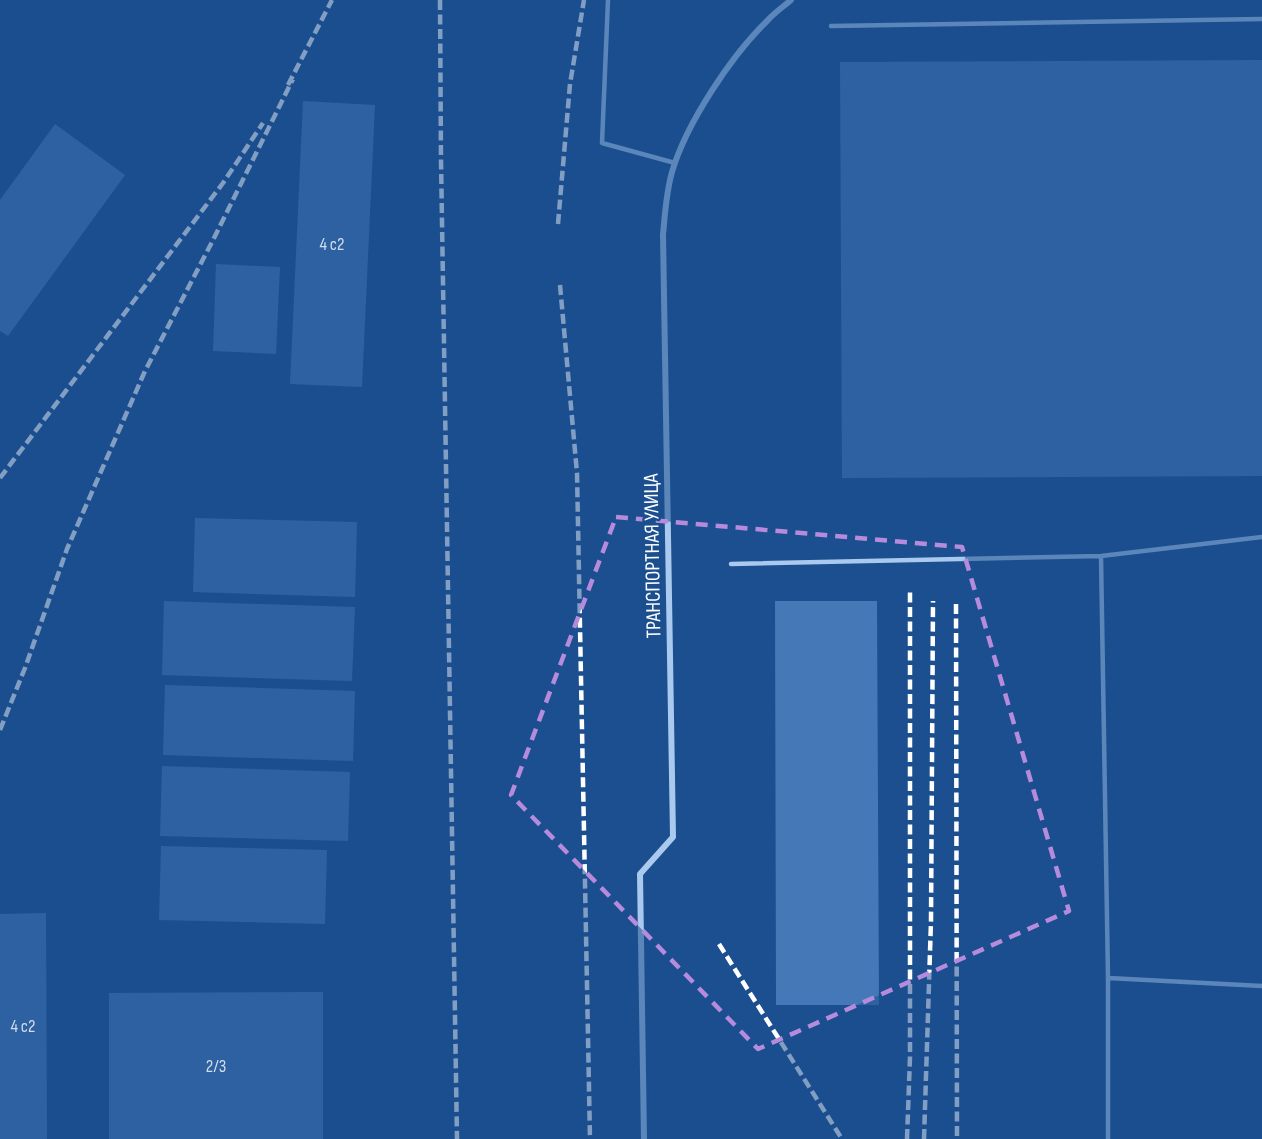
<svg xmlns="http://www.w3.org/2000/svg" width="1262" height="1139" font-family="'Sofia Sans Condensed',sans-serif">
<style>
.building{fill:#4478b7}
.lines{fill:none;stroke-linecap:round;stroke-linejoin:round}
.service{stroke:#a9c9ee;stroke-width:4.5}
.minor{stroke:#a9c9ee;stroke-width:6}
.rail{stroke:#fff;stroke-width:4.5;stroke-dasharray:10 4.5;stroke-linecap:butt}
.marked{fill:none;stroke:#b68bdc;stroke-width:4.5;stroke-dasharray:12 8;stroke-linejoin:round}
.labels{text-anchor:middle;stroke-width:5;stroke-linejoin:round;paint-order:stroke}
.number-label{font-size:18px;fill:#d0dded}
.street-label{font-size:21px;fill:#fff;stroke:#1b4f8f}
</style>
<rect width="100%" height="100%" fill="#1b4f8f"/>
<!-- building -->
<path class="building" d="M1262 60V476L842 478 840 62Z
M303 101 375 105 362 387 290 384Z
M55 124 125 175 8 336 0 331V200Z
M216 264 280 267 276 354 213 351Z
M195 518 357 522 355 597 193 592Z
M164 601 355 607 352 681 162 675Z
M775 601H877L879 1005H776Z
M165 685 355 691 353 761 163 755Z
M162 766 350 772 348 841 160 836Z
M161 846 327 850 325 924 159 920Z
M46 913 47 1139H0V914Z
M323 992V1139H109V993Z"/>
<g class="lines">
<!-- service -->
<path class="service" d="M608 0 602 143 675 163
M831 26 1262 19
M731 564 1101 556
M1108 978 1262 986
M1108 1139V978L1101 556 1262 537"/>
<!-- minor -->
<path class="minor" d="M644 1139 640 874 673 837 663 235C665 214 666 193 672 172 686 124 731 56 767 21 774 13 783 7 791 0"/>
<!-- rail -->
<path class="rail" d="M440 0 441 160 457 1139
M288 85 332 0
M558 224 570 84 584 0
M560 285 577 473 590 1139
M0 478 223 183 263 123
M956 604 957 1139
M0 730 25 668 67 549 145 371 212 242 293 79
M719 944 842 1139
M907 1139 910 1057V590
M924 1139 931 921 933 601"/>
</g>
<!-- marked area -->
<path d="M0 0H1262V1139H0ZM616 517 962 547 1069 911 758 1049 511 795Z" fill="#1b4f8f" fill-opacity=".55" fill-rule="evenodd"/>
<path class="marked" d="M616 517 962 547 1069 911 758 1049 511 795Z"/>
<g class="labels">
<!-- number labels -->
<g class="number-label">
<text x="332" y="250">4 с2</text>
<text x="23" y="1032">4 с2</text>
<text x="216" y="1072">2/3</text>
</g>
<!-- street labels -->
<g class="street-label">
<text transform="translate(652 556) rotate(-91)" y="7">ТРАНСПОРТНАЯ УЛИЦА</text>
</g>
</g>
</svg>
